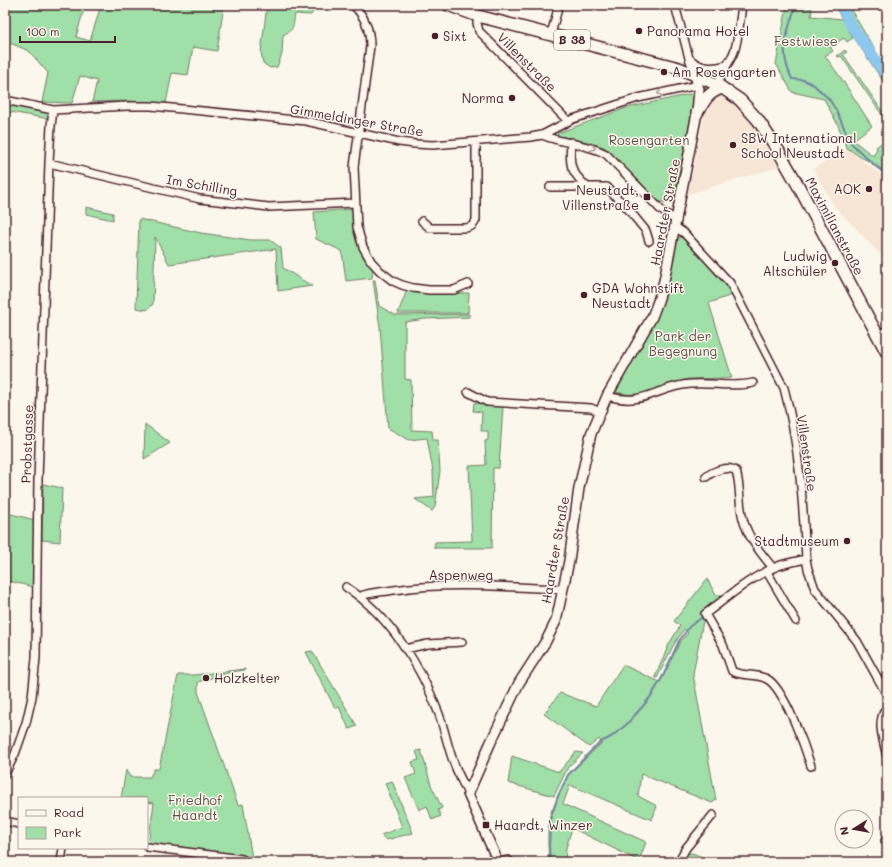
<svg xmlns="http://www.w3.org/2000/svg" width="892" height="867" font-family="Mali,sans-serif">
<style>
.built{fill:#f7e5d5}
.green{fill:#a0dfa7;stroke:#757f69}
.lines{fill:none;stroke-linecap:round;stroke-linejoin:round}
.stream{stroke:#7384a0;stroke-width:2}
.river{stroke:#8ec8ee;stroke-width:11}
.minor-casing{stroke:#4a1f2b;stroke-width:10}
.tertiary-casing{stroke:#4a1f2b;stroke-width:12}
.primary-casing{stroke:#4a1f2b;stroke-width:14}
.minor{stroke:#fbf7ec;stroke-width:7}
.tertiary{stroke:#fbf7ec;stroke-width:9}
.primary{stroke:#fbf7ec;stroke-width:11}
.oneway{stroke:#ab9695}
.poi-dot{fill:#4a1f2b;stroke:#fbf7ec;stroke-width:1.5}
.labels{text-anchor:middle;stroke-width:3;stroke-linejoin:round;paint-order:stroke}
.shield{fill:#fbf7ec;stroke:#7f6065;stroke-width:1}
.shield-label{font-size:12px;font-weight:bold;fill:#4a1f2b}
.poi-label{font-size:13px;fill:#4a1f2b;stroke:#fbf7ec;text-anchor:start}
.park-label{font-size:13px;fill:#604f4a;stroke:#fbf7ec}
.street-label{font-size:13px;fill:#4a1f2b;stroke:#fbf7ec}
</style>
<rect width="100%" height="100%" fill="#fbf7ec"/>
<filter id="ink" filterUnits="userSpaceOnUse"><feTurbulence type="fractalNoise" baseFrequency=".025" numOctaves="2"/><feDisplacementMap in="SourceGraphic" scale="8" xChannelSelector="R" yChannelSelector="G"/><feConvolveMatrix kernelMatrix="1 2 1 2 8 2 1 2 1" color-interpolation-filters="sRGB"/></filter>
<g filter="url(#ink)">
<!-- built -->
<path class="built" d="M719 94 726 96 735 103 755 125 781 166 688 194 705 112 708 101Z
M847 149 887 179V261L835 207 813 169Z"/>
<!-- green -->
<path class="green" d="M5 5H85L76 37 90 41 101 5H224L217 51 193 47 188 75 172 73 166 103 128 101 92 102 97 81 80 76 72 103 42 102 48 73 29 51 5 41Z
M267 5H315L313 12 311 15 295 14C293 26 295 29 283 35L282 54 277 67 270 68 263 63 261 52Z
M834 5H848L887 70V87L846 26 853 38 847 42 844 38 830 47 833 51 825 56 841 78 872 126 853 140 873 156 877 149 876 147 883 142 887 146V174L875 164 860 157 846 147 838 125 824 99 792 92 776 64 787 6 812 8 811 16 842 19Z
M845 50 847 52 843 54 887 118V122L841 56 838 57 837 56Z
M691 94 695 98 673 203H666L658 201 638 180 604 147 583 141 557 136 558 133 626 108Z
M5 103 50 112 49 119 5 111Z
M86 207 113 213V220L86 214Z
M352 209 356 241 364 258 373 268 372 278 346 281 342 251 316 239 314 212Z
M139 219 201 233 251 240H270L281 248 283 268 312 286 278 291 276 249 169 264 155 237 153 304 147 310 136 308Z
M683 236 721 277 733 293 732 295 709 303 732 378 688 379 636 396 616 392 657 316 666 288 678 238Z
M373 280H375L379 306 395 315 469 314V317L425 319 405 322V379L411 380 412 430 432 431 433 440H438L440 471 435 507 432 511 415 499 434 497 433 471 427 438 409 440 388 428 380 327Z
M407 290 422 293H469L468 313H398Z
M474 403 503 406 499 468H493L492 548H434L435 542 472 541 469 466 486 465 485 441 488 440V431H481L482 412 473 411Z
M145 424 170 443 144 459Z
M43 484 62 488 60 542 42 540Z
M7 513 35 520 33 587 9 581 5 599V521Z
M707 579 716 595H722L703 621 693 674 716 800 712 803 641 774 638 796 657 806 652 820 570 785 563 804 646 842 639 861 572 828 566 848 565 862H549C548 845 546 826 552 809L554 810 558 797 568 775 602 743 599 739 589 747 544 714 560 693 596 706 623 665 660 682 680 642 688 633 684 629 673 646 657 678 655 677 669 644 680 626 674 621Z
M312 651 357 726 349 729 339 707 335 708 306 652Z
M245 669V670L231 672 198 682V692L238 805 243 804 252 858 148 844 154 803 147 802V798H121L126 770 130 777H150L154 769H159L178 675H194Z
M421 750 431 785 442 808 438 810 441 816 432 820 427 806 419 810 405 778 416 774 412 762 419 760 416 751Z
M576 752 583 753 568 767 554 796 508 783 512 756 559 772Z
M392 781 413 833 386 840 381 835 402 827 385 783Z
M692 853 713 861 714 862H682L685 854Z"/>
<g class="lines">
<!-- stream -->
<path class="stream" d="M796 5C787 32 778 51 792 79L804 80 814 85 829 99 836 110 851 143 875 166 887 175
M550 862 549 845 551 816 558 796 568 775 592 750 601 742 611 737 626 725 643 706 652 695 664 674 679 641 690 626 704 616"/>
<!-- river -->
<path class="river" d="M841 5 849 22 887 76"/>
<defs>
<path id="minor" d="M353 5C365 16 370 30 370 46L354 167 357 227 363 247 371 261 380 271 393 281 402 285 413 288 429 290H454L468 284
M675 5 689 58 695 75
M478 16 477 23 479 31 568 121
M551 34 559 5
M689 58C700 69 712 69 726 65
M718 85C721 71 731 62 735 49 739 35 740 19 742 5
M5 100 53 110 127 106H151L306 121 399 142 415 144 433 145 531 137 542 135 573 119 607 108 638 98 698 85
M542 135C563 144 586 143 606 154L661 210 677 221
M571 142C569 165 570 171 587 187H607L618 199 624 204 646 231 649 241
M49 163 200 199 269 207 355 203
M550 187H587
M422 221 430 228H466C472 227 474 225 476 220V142
M675 227 684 233 730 283 784 388C799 443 803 502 806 559L808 569 815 589 857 641 887 695
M878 335 887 330
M468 392 487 402 591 408 600 412
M607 396C646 407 657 386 691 384 711 382 733 388 753 383
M706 477C713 471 728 465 736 471 740 483 739 496 741 509 744 533 758 550 773 568
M806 559C797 561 787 563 778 566 752 576 728 597 705 614L723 645 732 671C742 677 756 673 767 679 784 688 805 747 811 766
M767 572 796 621
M346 587C389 615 421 666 439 714 445 731 448 749 455 766 459 776 464 785 468 794
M361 596C371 592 383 592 394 590 449 582 507 587 563 589
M405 649 428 644 462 642
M887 707C875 722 884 741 887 757
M5 774 15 754 26 723 32 697 36 658 38 480 49 163 51 126 53 110
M5 821 19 824
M885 841 887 837
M147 847 242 859 246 862
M61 862 63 848
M500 862 508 860 510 862
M678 862 686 848 713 815"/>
<path id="tertiary" d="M494 862 495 855 468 794 490 744 519 683 546 641 556 621 569 561 579 488 591 434 607 396 652 317 658 301 664 281 697 113 699 89 695 75"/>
<path id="primary" d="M448 5 478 16 679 68 718 85 740 100 758 120 778 150 799 187 887 353
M697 113C705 100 707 93 722 88"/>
</defs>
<!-- minor casing -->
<use href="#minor" class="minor-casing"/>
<!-- tertiary casing -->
<use href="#tertiary" class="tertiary-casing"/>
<!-- primary casing -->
<use href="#primary" class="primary-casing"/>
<!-- minor -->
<use href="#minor" class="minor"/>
<!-- tertiary -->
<use href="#tertiary" class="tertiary"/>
<!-- primary -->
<use href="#primary" class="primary"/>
</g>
<!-- one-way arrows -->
<defs><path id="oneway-chevron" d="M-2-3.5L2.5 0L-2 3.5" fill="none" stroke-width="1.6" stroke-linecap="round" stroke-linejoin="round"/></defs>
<g class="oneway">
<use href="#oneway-chevron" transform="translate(660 93) rotate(167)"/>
<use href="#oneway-chevron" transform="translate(593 148) rotate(19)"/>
</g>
</g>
<!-- markers -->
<g class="poi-dot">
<circle cx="639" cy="31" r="4"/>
<circle cx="435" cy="36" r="4"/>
<circle cx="664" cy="72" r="4"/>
<circle cx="512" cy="98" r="4"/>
<circle cx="733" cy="145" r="4"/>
<circle cx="869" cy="189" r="4"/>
<rect x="643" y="193" width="8" height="8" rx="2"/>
<circle cx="835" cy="263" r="4"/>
<circle cx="584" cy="295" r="4"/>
<circle cx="847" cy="541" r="4"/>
<circle cx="206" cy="678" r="4"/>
<rect x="482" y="821" width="8" height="8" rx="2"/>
</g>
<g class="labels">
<!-- shield labels -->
<rect class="shield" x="554" y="30" width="36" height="20" rx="3"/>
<g class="shield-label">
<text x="572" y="44">B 38</text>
</g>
<!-- poi labels -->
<g class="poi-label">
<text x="647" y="36">Panorama Hotel</text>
<text x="443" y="41">Sixt</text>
<text x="672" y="77">Am Rosengarten</text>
<text x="504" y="103" text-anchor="end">Norma</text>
<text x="741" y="143">SBW International<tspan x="741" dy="15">School Neustadt</tspan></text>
<text x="861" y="194" text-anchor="end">AOK</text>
<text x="639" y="195" text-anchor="end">Neustadt,<tspan x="639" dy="15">Villenstraße</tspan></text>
<text x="827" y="261" text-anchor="end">Ludwig<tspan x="827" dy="15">Altschüler</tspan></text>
<text x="592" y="293">GDA Wohnstift<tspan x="592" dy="15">Neustadt</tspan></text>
<text x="839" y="546" text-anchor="end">Stadtmuseum</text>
<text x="214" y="683">Holzkelter</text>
<text x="494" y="830">Haardt, Winzer</text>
</g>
<!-- park labels -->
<g class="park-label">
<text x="806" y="46">Festwiese</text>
<text x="649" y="145">Rosengarten</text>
<text x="683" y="341">Park der<tspan x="683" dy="15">Begegnung</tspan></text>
<text x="195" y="805">Friedhof<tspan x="195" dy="15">Haardt</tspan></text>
</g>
<!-- street labels -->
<g class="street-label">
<text transform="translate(527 62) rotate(45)" y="5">Villenstraße</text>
<text transform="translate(357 120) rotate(10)" y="5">Gimmeldinger Straße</text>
<text transform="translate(202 185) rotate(10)" y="5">Im Schilling</text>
<text transform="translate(665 212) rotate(-79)" y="5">Haardter Straße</text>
<text transform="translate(835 226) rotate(62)" y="5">Maximilianstraße</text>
<text transform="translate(27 444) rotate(-88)" y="5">Probstgasse</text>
<text transform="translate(807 453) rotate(82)" y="5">Villenstraße</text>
<text transform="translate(555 550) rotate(-80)" y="5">Haardter Straße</text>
<text x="461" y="580">Aspenweg</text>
</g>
</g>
<!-- margin -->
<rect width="892" height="867" fill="none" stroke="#fbf7ec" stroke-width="20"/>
<rect x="10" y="10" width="872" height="847" fill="none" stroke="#4a1f2b" stroke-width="1.5" filter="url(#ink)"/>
<!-- legend -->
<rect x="18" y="797" width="130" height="52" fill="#fbf7ec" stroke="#b4a19f"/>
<rect x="26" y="810" width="20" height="6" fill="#fbf7ec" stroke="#b4a19f"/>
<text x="54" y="817" font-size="12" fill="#4a1f2b">Road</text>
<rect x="26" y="827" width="20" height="12" fill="#a0dfa7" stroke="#b4a19f"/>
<text x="54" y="837" font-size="12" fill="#4a1f2b">Park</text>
<!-- north arrow -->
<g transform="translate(854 829) rotate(259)"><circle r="19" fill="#fbf7ec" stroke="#b4a19f"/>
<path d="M0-3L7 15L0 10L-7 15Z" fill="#4a1f2b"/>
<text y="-6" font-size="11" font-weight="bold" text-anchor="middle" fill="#4a1f2b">N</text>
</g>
<!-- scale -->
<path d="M20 36v6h95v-6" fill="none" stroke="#4a1f2b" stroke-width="2"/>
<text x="26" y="36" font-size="12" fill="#4a1f2b" stroke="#fbf7ec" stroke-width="3" paint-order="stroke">100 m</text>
</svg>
